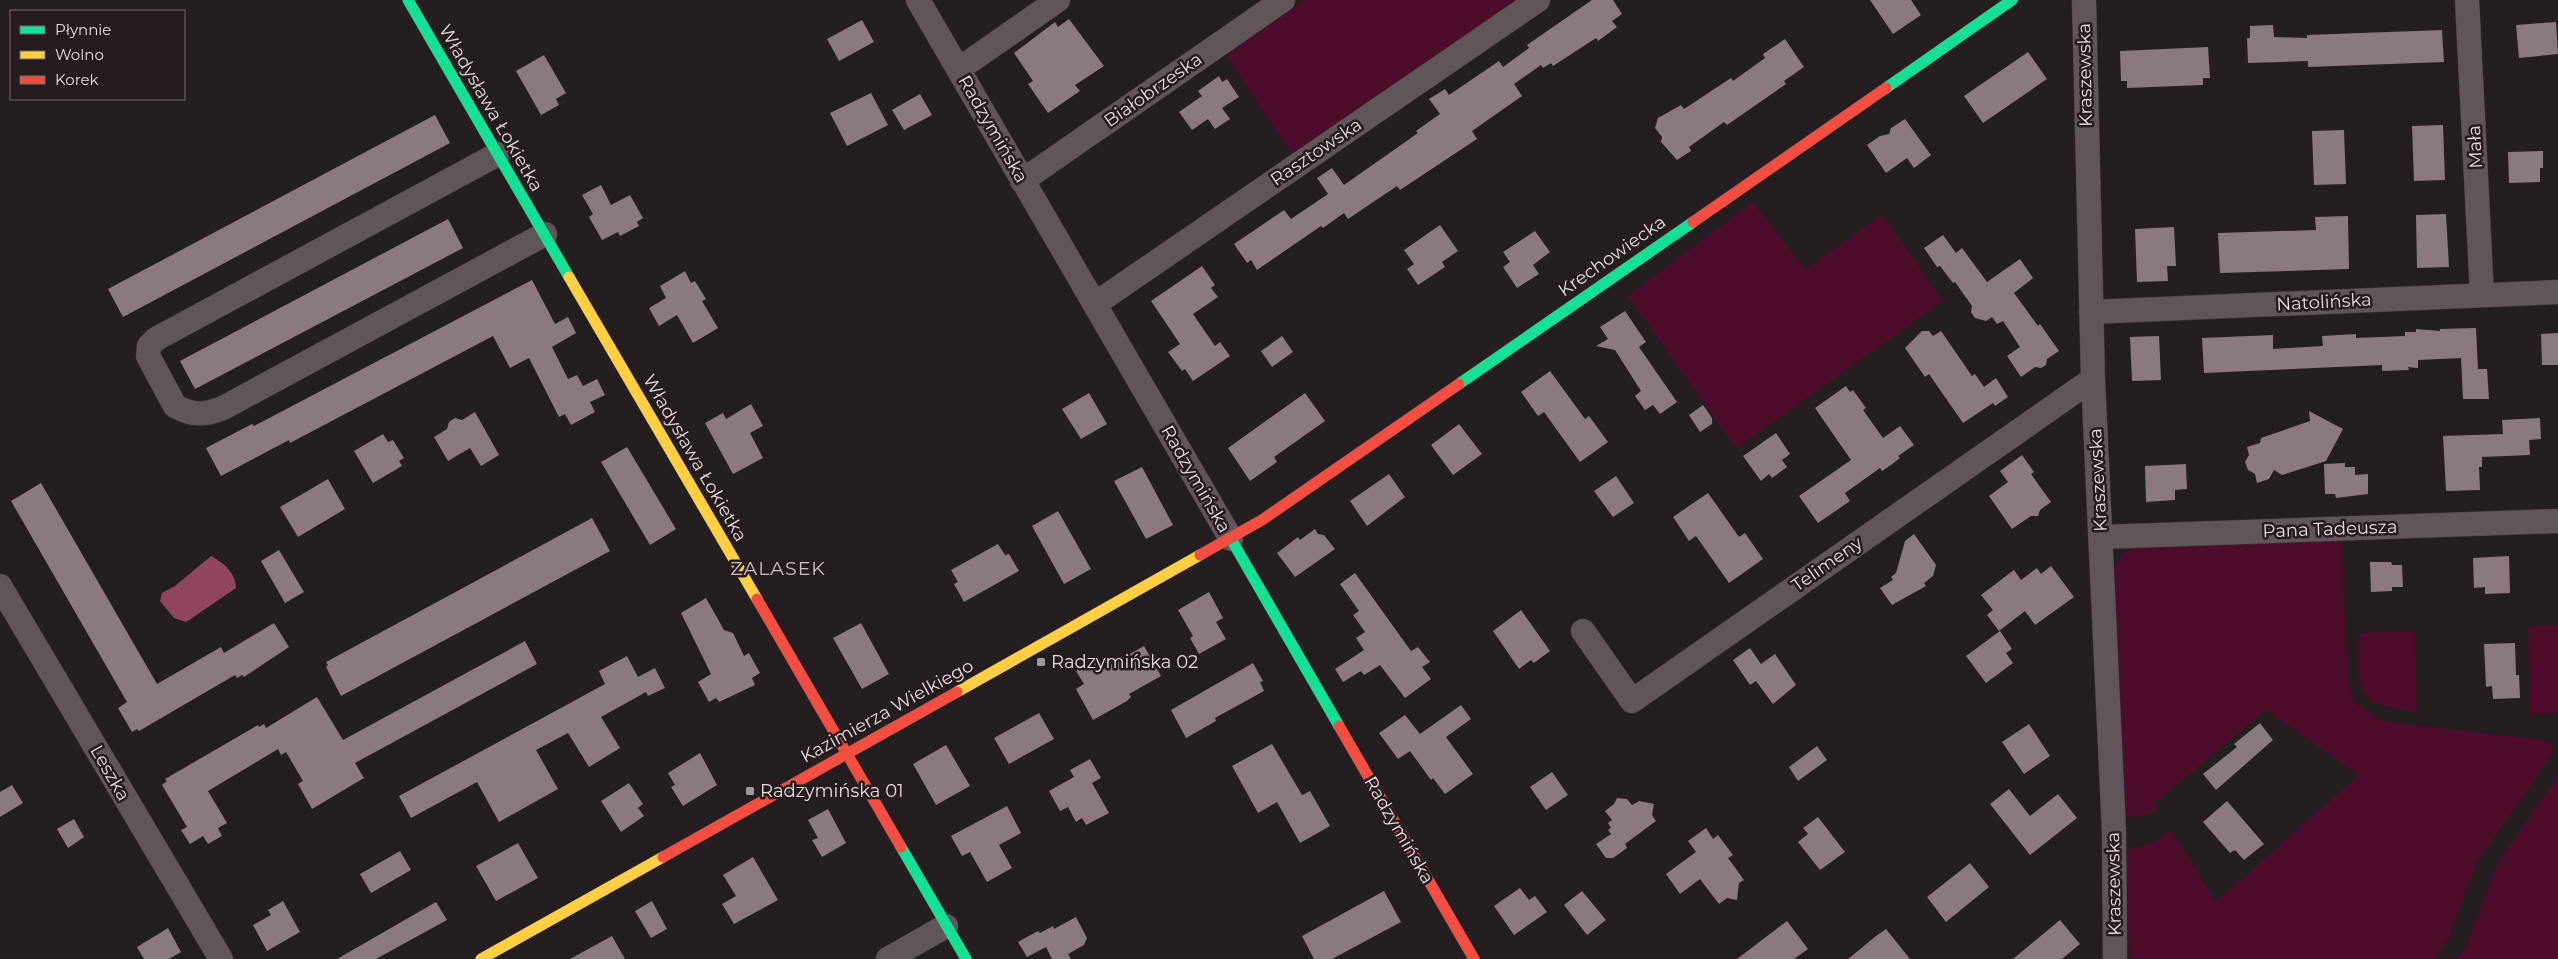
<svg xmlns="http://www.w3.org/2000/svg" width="2558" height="959" font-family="Montserrat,sans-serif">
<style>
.green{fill:#4d0c2a}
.water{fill:#904661}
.building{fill:#8a7a7f}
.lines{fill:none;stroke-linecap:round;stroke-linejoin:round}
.street-casing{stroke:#3e393a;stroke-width:25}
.fast-casing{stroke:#3e393a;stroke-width:12}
.slow-casing{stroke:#3e393a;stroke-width:12}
.jam-casing{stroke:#3e393a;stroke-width:12}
.street{stroke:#605559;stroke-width:24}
.fast{stroke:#16e098;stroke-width:11}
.slow{stroke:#ffcf43;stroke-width:11}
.jam{stroke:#f24e42;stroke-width:11}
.poi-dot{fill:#a0999b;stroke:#261c1f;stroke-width:2}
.labels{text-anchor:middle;stroke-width:5;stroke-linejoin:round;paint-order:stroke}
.street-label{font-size:18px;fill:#e3dbdd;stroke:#261c1f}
.poi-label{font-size:18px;fill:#e3dbdd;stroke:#261c1f;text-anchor:start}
.neighbourhood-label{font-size:19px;letter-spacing:1px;fill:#ccbec1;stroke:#261c1f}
</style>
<rect width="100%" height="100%" fill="#241e20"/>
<!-- green -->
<path class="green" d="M1305 0H1523L1293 156 1226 55Z
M1753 202 1805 270 1882 215 1943 301 1736 448 1628 296Z
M2341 540 2348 678 2354 702 2381 721 2543 740 2552 743V751L2546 763 2478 860 2449 937 2435 959H2129L2125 850 2154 842 2172 831 2216 902 2359 775 2266 710 2155 803 2159 810 2138 817 2126 816 2116 660 2114 567 2123 554 2137 546Z
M2558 625V713L2530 715 2528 627Z
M2415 631 2417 713C2405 710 2381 707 2371 701 2353 689 2359 651 2359 633Z
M2558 775V959H2457L2468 943 2496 866Z"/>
<!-- water -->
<path class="water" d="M211 556C223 562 236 573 236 588L186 622 174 618 160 601 162 593 175 586Z"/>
<!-- building -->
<path class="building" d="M1592 0H1613L1622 14 1612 21 1617 27 1598 41 1596 38 1553 66 1551 63 1543 68 1541 65 1514 84 1522 96 1472 131 1477 139 1400 190 1397 186 1348 219 1344 213 1323 228 1321 226 1257 270 1251 260 1247 263 1234 244 1284 210 1291 219 1328 194 1317 178 1332 168 1344 185 1418 133 1416 131 1440 114 1429 99 1445 89 1449 95 1499 61 1503 67 1529 48 1527 45Z
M1870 0H1911L1921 15 1893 34Z
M1069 19 1104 66 1075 85 1080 91 1048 113 1028 84 1033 81 1014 53 1055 22 1058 27Z
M862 20 874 42 839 61 827 39Z
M2556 22 2558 54 2519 58 2516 25Z
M2273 25 2274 37 2307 38V35L2442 30 2444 62 2308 67V61L2248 63 2247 38H2250V26Z
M1785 39 1804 67 1784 81 1786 84 1727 125 1724 122 1689 147 1691 151 1677 160 1661 142 1662 137 1655 128 1658 118 1681 105 1684 109 1731 78 1733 81 1765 58 1763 54Z
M2208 47 2210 78H2203V85L2127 88V81H2121L2120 51Z
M2028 52 2047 79 1983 123 1964 96Z
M544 55 566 93 556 99 559 105 541 115 516 71Z
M1219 76 1222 82 1227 79 1239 97 1222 108 1230 119 1215 129 1208 119 1192 130 1179 112 1202 96 1198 91Z
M871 93 888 125 847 146 830 113Z
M920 94 932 115 904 130 892 110Z
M435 115 450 143 123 317 108 289Z
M1905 119 1931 155 1914 168 1907 158 1886 173 1867 145 1880 136 1889 134 1891 128Z
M2443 125 2445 180 2414 181 2412 126Z
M2344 130 2346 184 2314 185 2312 131Z
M2543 151V168H2540V182L2509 183 2508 152Z
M601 185 611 205 630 195 643 218 637 222 639 226 620 236 618 232 602 240 589 217 593 214 582 195Z
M2446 214 2449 267 2417 268 2416 215Z
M2348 216 2349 269 2220 273 2218 233 2316 230 2315 217Z
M448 219 463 248 195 389 180 361Z
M1440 225 1458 251 1442 262 1445 267 1418 285 1407 269 1414 264 1404 250Z
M2174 227 2176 266H2167L2168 281 2137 282 2135 229Z
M1535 231 1550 252 1533 265 1539 274 1517 288 1503 267 1510 262 1503 252Z
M1943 235 1956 253 1962 248 1987 282 2020 259 2033 278 2014 293 2038 326 2040 324 2059 351 2047 359 2046 365 2041 368 2035 367 2021 377 2007 356 2020 347 2003 321 1997 324 1992 317 1986 321 1975 318 1971 312 1972 306 1955 282 1953 283 1940 266 1937 267 1924 248Z
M1202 266 1215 285 1211 288 1218 297 1193 314 1215 346 1220 342 1230 356 1193 381 1185 369 1182 371 1168 352 1180 344 1151 301Z
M685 271 691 283 695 281 706 299 702 301 718 328 693 343 677 315 659 326 649 308 666 298 660 286Z
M532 280 555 324 568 317 576 333 552 347 568 379 577 375 583 386 597 379 605 395 590 402 595 412 571 425 565 414 559 417 529 358 510 368 493 336 290 443 289 440 221 476 206 448 252 424 254 426Z
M1625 311 1646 342 1639 347 1677 402 1660 414 1653 405 1645 410 1635 396 1641 391 1615 350 1596 346 1608 339 1600 327Z
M2476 328 2478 369H2487L2489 399H2463L2461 358 2418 360V368L2408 367 2409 370 2382 371V365L2204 373 2202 338 2273 335V349L2323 346 2322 336 2356 334V338L2405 336V332H2416V329L2440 331V329Z
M1922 331H1929L1933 336 1941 331 1972 376 1975 374 1984 387 1996 378 2008 397 1995 406 1993 403 1963 423 1929 374 1925 377 1905 348Z
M2558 333V365H2542L2541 334Z
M1282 336 1293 352 1272 367 1261 351Z
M2159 336 2161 380 2132 381 2130 337Z
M1550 371 1585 419 1589 416 1608 442 1580 462 1544 412 1538 416 1521 392Z
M1846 386 1850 392 1853 390 1866 408 1863 410 1883 438 1900 426 1914 445 1898 456 1900 458 1891 465 1882 471 1880 468 1845 493 1850 501 1818 523 1799 496 1851 460 1815 408Z
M1089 393 1107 424 1081 439 1062 409Z
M1305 393 1325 421 1274 457 1277 462 1250 481 1228 448Z
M751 404 763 426 750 433 763 458 733 474 705 423 723 413 726 419Z
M1703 405 1712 418V424L1700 432 1689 415Z
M2309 411 2343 429 2326 461 2282 475 2274 470 2269 479 2257 483 2255 474 2248 470 2245 462 2249 455 2247 447 2260 443 2261 438 2310 421Z
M475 412 499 455 481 466 470 448 448 461 434 437 447 429 449 422 455 418 462 420Z
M2540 418 2541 439 2529 440 2530 455 2482 457V467H2479L2480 490 2446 491 2443 436 2503 434 2502 420Z
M1459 424 1482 454 1453 475 1431 445Z
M1776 433 1790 454 1782 460 1787 467 1772 478 1769 474 1761 481 1743 456Z
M383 434 388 442 393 440 404 458 399 461 402 466 373 483 354 451Z
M627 447 676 529 650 545 601 462Z
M2022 455 2034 472 2031 474 2051 502 2040 510 2038 516H2031L2012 529 1989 496 2008 482 2000 471Z
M2345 463V467H2355V475L2368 474V494L2336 498 2335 494H2325L2324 464Z
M2186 464 2187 489 2175 490V500L2146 502 2145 466Z
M1142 467 1173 525 1146 539 1114 481Z
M1389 474 1405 497 1367 526 1350 501Z
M1616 476 1634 503 1613 517 1594 491Z
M328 479 345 509 298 537 280 507Z
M41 483 157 684 221 647 224 653 274 623 289 647 244 677 242 675 237 678 235 675 139 731 137 729 132 732 118 708 127 702 11 501Z
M1708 493 1739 537 1745 533 1763 559 1729 583 1696 536 1689 541 1673 517Z
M1058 511 1091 569 1064 584 1032 526Z
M592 518 610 551 341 696 326 667 328 665 326 662Z
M1315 529 1318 534 1324 535 1335 549 1295 577 1277 553 1298 537 1300 540Z
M1914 534 1936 565 1933 576 1924 583 1926 586 1892 605 1880 588 1893 580 1891 577 1896 573 1905 541Z
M998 544 1005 555 1009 554 1019 571 964 602 954 584 958 582 951 570Z
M279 550 304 592 285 603 261 561Z
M2509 556 2510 593 2485 594V587L2474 588 2473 558Z
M2370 562H2391L2392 565H2402L2403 587H2392V591L2371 592Z
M2051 566 2074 597 2035 625 2025 611 1999 631 1987 615 1993 610 1981 595 2014 570 2021 580 2037 568 2041 574Z
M1355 573 1411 651 1418 647 1430 662 1422 667 1431 679 1405 698 1380 665 1364 675 1361 671 1343 682 1335 669 1364 650 1356 638 1365 632 1353 615 1359 611 1340 584Z
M1209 592 1223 618 1216 622 1226 639 1199 654 1190 638 1193 636 1178 610Z
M706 598 724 630 733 633 744 656 749 653 760 673 752 678 755 685 719 702 716 698 709 702 698 682 711 674 681 613Z
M1521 610 1550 651 1534 663 1531 660 1519 669 1493 631Z
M861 623 889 674 862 689 833 638Z
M2000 631 2012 649 2006 653 2013 663 1986 683 1966 656Z
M525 641 537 664 355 763 364 778 312 809 298 784 303 781 286 752 281 755 278 749 208 791 227 823 218 828 222 836 208 844 203 836 190 844 181 830 187 827 162 785 167 781 165 779 258 725 259 727 264 724 266 728 317 697 343 740Z
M2515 643 2516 675H2519L2520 698 2493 699 2492 686 2486 687 2484 644Z
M1144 646 1161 676 1129 694 1131 697 1127 701 1093 720 1076 689 1084 684 1076 671 1097 658 1103 669Z
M1750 648 1761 664 1775 654 1796 685 1773 704 1756 681 1750 685 1733 660Z
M627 656 638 677 655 668 665 688 648 696 646 692 601 717 620 748 589 767 568 733 536 750 558 789 499 822 477 782 411 818 399 796 605 684 599 671Z
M1253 663 1263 681 1260 682 1264 691 1215 718 1216 721 1186 738 1171 710Z
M1461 705 1471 719 1446 737 1473 774 1445 794 1433 778 1431 780 1410 751 1398 759 1379 733 1405 715 1420 734Z
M1039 713 1054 739 1009 764 994 738Z
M2260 723 2273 740 2216 790 2203 774 2237 747 2234 744Z
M2029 724 2050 756 2024 774 2002 742Z
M1272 744 1302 795 1310 791 1330 826 1300 843 1277 802 1258 813 1232 766Z
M946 745 970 786 936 805 913 764Z
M1817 746 1827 760 1798 781 1789 767Z
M700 753 717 785 683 806 671 787 675 785 668 773Z
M1090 759 1101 778 1092 783 1109 813 1086 825 1082 818 1076 822 1068 807 1060 811 1049 791 1074 777 1070 770Z
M1552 772 1568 795 1546 810 1530 787Z
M629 783 643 804 638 808 644 816 621 832 601 801Z
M12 785 23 803 0 817V792Z
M2009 789 2030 816 2058 794 2077 818 2030 855 1990 804Z
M1617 798 1627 799 1632 805 1639 801 1654 804 1652 815 1656 821 1625 844 1627 848 1613 858H1606L1596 844 1611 834 1608 830 1611 828 1608 823 1612 820 1605 811 1614 804Z
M2227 801 2264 844 2244 860 2235 850 2230 853 2203 822Z
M1007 806 1021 833 999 845 1012 868 987 882 970 852 962 856 951 836Z
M828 809 846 843 822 857 812 840 818 838 808 820Z
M1818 817 1845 852 1820 870 1798 842 1808 834 1803 828Z
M74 819 84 837 68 848 57 829Z
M1706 828 1713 839 1718 835 1733 855 1728 858 1744 880 1739 883 1737 900 1727 898 1719 904 1700 879 1680 894 1666 874 1696 852 1688 841Z
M518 843 538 878 496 901 476 866Z
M400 851 411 870 371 893 360 874Z
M753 857 778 900 734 924 722 904 736 896 723 875Z
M1970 863 1989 887 1946 922 1927 897Z
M1520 888 1529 900 1535 896 1547 912 1514 935 1494 906Z
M1384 891 1401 922 1332 959H1314L1302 936Z
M1582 891 1606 920 1587 935 1564 905Z
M283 901 300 932 267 951 253 925 271 915 268 910Z
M652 901 667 929 651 938 635 911Z
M436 902 447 920 376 959H337Z
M1076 917 1087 938 1084 945 1068 954 1071 959H1052L1046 947 1027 957 1018 942 1038 931 1040 933 1053 926 1054 929Z
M2060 920 2080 944 2062 959H2013Z
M1787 921 1808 949 1794 959H1737Z
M168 928 181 952 169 959H144L137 947Z
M1886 929 1910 959H1848L1876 936Z
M612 936 625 959H570Z"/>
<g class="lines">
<defs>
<path id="street" d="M918 0 1231 539
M2084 0 2093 379 2114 832 2115 959
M2467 0 2482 295
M959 69 1058 0
M498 154 156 339 149 346 148 356 175 406C193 416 205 415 223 408L545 234
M1022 181 1283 0
M1095 304 1538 0
M2091 312 2558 292
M2101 537 2558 521
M0 586 221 959
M1583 631 1632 701 2093 379
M888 959 946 926"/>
<path id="fast" d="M408 0 569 277
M1886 88 2012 0
M1459 384 1693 222
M1231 539 1339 726
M901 847 966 959"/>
<path id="slow" d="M569 277 757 599
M957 692 1200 555
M481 959 663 857"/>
<path id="jam" d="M1693 222 1886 88
M1200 555 1262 520 1459 384
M757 599 901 847
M1339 726 1474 959
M663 857 957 692"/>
</defs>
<!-- street casing -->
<use href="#street" class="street-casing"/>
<!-- fast casing -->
<use href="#fast" class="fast-casing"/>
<!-- slow casing -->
<use href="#slow" class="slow-casing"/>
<!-- jam casing -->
<use href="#jam" class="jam-casing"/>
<!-- street -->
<use href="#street" class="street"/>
<!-- fast -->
<use href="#fast" class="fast"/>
<!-- slow -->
<use href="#slow" class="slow"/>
<!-- jam -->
<use href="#jam" class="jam"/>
</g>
<!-- markers -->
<g class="poi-dot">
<rect x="1036" y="657" width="10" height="10" rx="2.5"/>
<rect x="745" y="786" width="10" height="10" rx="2.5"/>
</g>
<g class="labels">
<!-- street labels -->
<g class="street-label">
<text transform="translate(2085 75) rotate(-91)" y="6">Kraszewska</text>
<text transform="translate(1153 90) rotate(-35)" y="6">Białobrzeska</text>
<text transform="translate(491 108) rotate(60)" y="6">Władysława Łokietka</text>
<text transform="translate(993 129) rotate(60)" y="6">Radzymińska</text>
<text transform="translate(2475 147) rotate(-93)" y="6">Mała</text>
<text transform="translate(1316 152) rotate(-34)" y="6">Rasztowska</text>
<text transform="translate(1612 256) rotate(-35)" y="6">Krechowiecka</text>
<text transform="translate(2324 302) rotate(-3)" y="6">Natolińska</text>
<text transform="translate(695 458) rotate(60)" y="6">Władysława Łokietka</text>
<text transform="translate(1196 479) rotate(60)" y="6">Radzymińska</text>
<text transform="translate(2098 480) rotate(-93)" y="6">Kraszewska</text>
<text transform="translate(2330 529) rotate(-2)" y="6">Pana Tadeusza</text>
<text transform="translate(1827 564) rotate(-35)" y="6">Telimeny</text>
<text transform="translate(887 711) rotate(-29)" y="6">Kazimierza Wielkiego</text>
<text transform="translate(110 773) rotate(60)" y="6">Leszka</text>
<text transform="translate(1399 830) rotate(60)" y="6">Radzymińska</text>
<text transform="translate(2114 884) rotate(-91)" y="6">Kraszewska</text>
</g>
<!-- poi labels -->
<g class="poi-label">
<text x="1051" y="668">Radzymińska 02</text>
<text x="760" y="797">Radzymińska 01</text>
</g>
<!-- neighbourhood labels -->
<g class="neighbourhood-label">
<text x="778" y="575">ZALASEK</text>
</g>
</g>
<!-- legend -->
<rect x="10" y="10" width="175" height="90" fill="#261c1f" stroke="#72686b"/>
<rect x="20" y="26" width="25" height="8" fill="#16e098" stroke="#72686b"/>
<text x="55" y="35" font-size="15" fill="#e3dbdd">Płynnie</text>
<rect x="20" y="51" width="25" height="8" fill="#ffcf43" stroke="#72686b"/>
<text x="55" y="60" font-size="15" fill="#e3dbdd">Wolno</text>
<rect x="20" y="76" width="25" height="8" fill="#f24e42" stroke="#72686b"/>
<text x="55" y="85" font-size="15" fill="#e3dbdd">Korek</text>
</svg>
